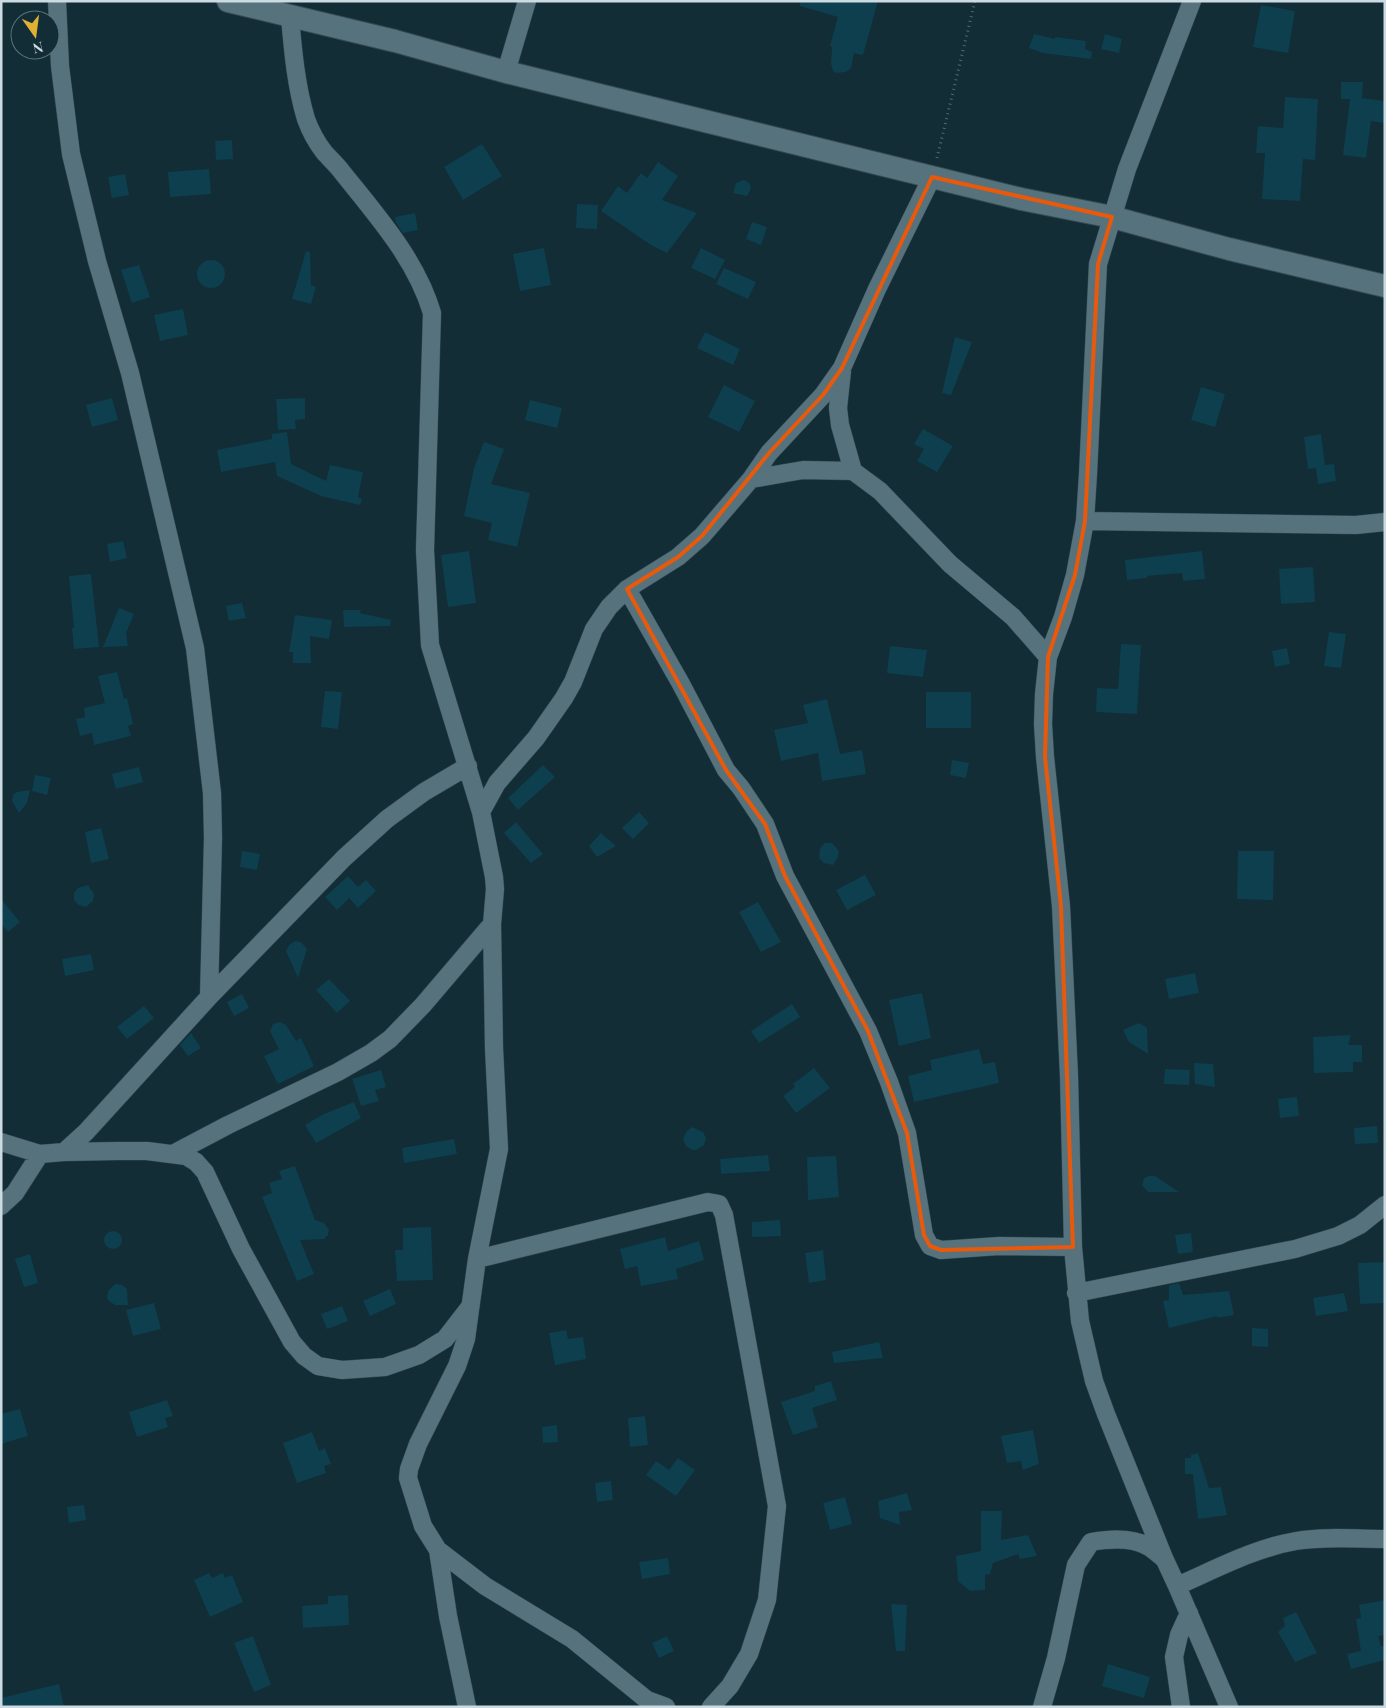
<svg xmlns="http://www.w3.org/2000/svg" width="1386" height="1708" font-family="'Playfair Display',serif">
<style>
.building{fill:#0d3f4e}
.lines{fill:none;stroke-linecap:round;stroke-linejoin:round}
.minor-casing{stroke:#354850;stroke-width:19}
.tertiary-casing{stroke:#354850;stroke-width:24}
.path{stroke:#536a72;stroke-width:3;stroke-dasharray:1 4;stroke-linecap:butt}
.minor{stroke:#56727c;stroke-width:18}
.tertiary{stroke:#56727c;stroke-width:22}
.marked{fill:none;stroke:#e8590c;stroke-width:4;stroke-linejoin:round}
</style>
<rect width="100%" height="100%" fill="#122d36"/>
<!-- building -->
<path class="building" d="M800 1H878L863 55 854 53 851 68 846 72 836 73 833 71 831 64 832 47 830 46 838 17 800 6Z
M1261 5 1295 11 1288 53 1253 47Z
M1034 34 1055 39V37L1086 41 1085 49 1092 52 1091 59 1043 53 1029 48Z
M1105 34 1122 39 1119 53 1101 49Z
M1341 82H1363L1362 98 1385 101V123L1371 121 1366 158 1343 155 1350 99H1341Z
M1285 97 1318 99 1315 160 1303 159 1300 201 1262 199 1265 153H1256L1258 126 1283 128Z
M232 140 233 159 216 160 215 141Z
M482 144 502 176 463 200 444 167Z
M658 162 678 176 662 200 697 213 667 253 651 245 601 211 618 186 627 193 641 173 647 178Z
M209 169 211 194 170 197 168 172Z
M125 174 129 195 112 198 108 177Z
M744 180 748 182 751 186 750 191 747 196 733 193 736 183Z
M577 204 598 205 597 229 576 228Z
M415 213 418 230 403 233 396 223 395 217Z
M752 222 767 227 761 245 746 239Z
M544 248 551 285 520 291 513 254Z
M701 248 725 260 715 279 691 268Z
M306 251 310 252 311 285 316 287 311 304 292 299Z
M197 274a14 14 0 1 1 28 0a14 14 0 1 1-28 0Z
M139 265 150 297 132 303 121 270Z
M724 268 756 282 748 299 716 284Z
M183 309 188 335 160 341 154 315Z
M705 332 740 349 733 365 697 348Z
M955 337 972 342 951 395 942 393Z
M724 385 755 401 739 432 708 417Z
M1201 387 1225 394 1215 427 1191 420Z
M112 398 118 420 92 427 86 405Z
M305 398V419L295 420 296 429 278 430 276 399Z
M530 400 562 408 557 428 525 420Z
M923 429 953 446 937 472 917 461 924 449 914 444Z
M287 432 291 464 326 481 330 465 363 472 358 497 362 499 360 505 321 496 277 476 275 462 221 472 217 450 272 439V434Z
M1321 434 1325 465 1334 464 1336 481 1318 484 1316 468 1308 469 1304 437Z
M484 442 504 449 491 484 530 493 517 547 488 540 492 523 464 516 474 468Z
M123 541 127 558 110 562 107 544Z
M469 551 476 603 448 607 441 555Z
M1202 551 1205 579 1183 581 1182 573 1147 576V578L1127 580 1125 560Z
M1313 567 1315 602 1281 604 1279 569Z
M91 574 99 647 74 649 72 628H74L69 576Z
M242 603 246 618 229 621 226 606Z
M119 608 134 614 126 633 128 646 103 647Z
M343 610H361L360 613 391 620 390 626 344 627Z
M295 615 332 620 329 639 310 636 311 663H293V652H289Z
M1329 632 1346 634 1341 668 1324 666Z
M1121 644 1141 645 1137 714 1096 712 1097 688 1118 689Z
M890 646 927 650 923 677 887 673Z
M1287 648 1290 664 1275 667 1272 651Z
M117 672 124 699 127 698 133 724 128 726 131 736 94 745 92 733 80 736 76 719 85 717 84 708 105 703 98 676Z
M325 691 342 692 338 729 321 727Z
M926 692H971V728H926Z
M827 699 840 754 862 750 866 774 822 781 818 753 781 761 774 730 808 723 803 705Z
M952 760 969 763 966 778 950 775Z
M543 765 555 777 518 810 508 798Z
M139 767 143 782 116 789 112 774Z
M35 775 51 778 47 795 32 791Z
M30 790 27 803 19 813 12 801 13 795 17 792Z
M639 812 649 823 633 839 622 828Z
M516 822 543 854 531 863 504 833Z
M101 828 109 859 91 863 85 832Z
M601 833 616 846 597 857 589 846Z
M825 843H832L839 851 838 857 833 865 824 863 819 858 820 848Z
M242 851 260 854 257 870 240 867Z
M1238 851H1274L1273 900 1237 899Z
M865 875 876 895 847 910 836 890Z
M348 876 358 887 366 880 376 891 358 908 349 898 337 910 325 897Z
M88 885 94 894 93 901 86 907 79 905 74 900V893L78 888Z
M1 899 20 922 8 932 1 924Z
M758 902 781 942 761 952 739 912Z
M295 941 301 942 307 949 298 978 286 951 289 945Z
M91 954 94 970 65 976 62 959Z
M1195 973 1199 993 1169 999 1165 979Z
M329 979 350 1001 337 1013 316 990Z
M922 993 931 1038 899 1046 889 1000Z
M242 994 249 1008 234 1016 227 1002Z
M792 1004 800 1017 759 1043 751 1031Z
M144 1006 154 1018 127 1039 117 1027Z
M280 1022 286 1025 296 1041 301 1038 314 1066 278 1084 264 1056 279 1049 270 1031 273 1024Z
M1139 1023 1147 1028 1148 1054 1129 1042 1123 1030Z
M191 1033 201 1048 188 1056 180 1045Z
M1351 1035 1348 1045H1362V1062H1353V1072L1314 1073 1313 1037Z
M979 1049 983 1064 995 1062 999 1083 914 1102 908 1076 932 1070 930 1060Z
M1194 1063 1213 1064 1215 1087 1195 1084Z
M814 1068 830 1088 796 1113 783 1096 795 1087 793 1084Z
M1165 1069 1190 1070 1189 1085 1164 1084Z
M381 1070 386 1087 375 1090 379 1101 361 1106 352 1079Z
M1297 1097 1299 1116 1280 1118 1278 1099Z
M354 1102 361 1118 316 1143 305 1125 324 1114Z
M1377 1126 1378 1143 1355 1144 1354 1128Z
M692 1127 703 1132 706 1138 704 1145 696 1150H692L686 1146 683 1139 686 1132Z
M454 1139 457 1154 404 1163 402 1148Z
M768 1155 770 1171 721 1174 720 1159Z
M836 1156 839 1197 808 1200 807 1157Z
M295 1166 315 1220 324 1223 329 1230 328 1235 324 1239 300 1240 314 1274 297 1281 262 1197 272 1193 269 1183 282 1179 279 1171Z
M1149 1176H1155L1179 1192H1148L1142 1185 1144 1178Z
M780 1220 781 1236 752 1237V1222Z
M431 1227 433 1280 397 1281 395 1250H403V1228Z
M104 1240a9 9 0 1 1 18 0a9 9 0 1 1-18 0Z
M1191 1233 1193 1252 1178 1254 1175 1235Z
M665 1237 668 1251 699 1241 704 1260 676 1269 678 1279 641 1286 637 1266 625 1269 620 1249Z
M823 1250 826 1280 809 1283 805 1253Z
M30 1254 38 1283 24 1287 15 1259Z
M1385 1262V1303L1360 1304 1358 1263Z
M1179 1283 1183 1295 1229 1291 1234 1315 1217 1318V1316L1169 1328 1163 1301 1169 1300V1285Z
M115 1284 122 1285 127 1289 128 1305H115L109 1301 107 1298 108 1291Z
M390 1289 396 1304 370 1316 363 1301Z
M1344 1293 1348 1311 1316 1316 1313 1298Z
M154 1303 161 1329 133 1336 126 1310Z
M342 1306 348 1321 327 1329 321 1314Z
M1252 1328 1268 1329V1347L1252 1346Z
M566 1330 568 1339 583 1337 586 1359 555 1365 549 1333Z
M879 1342 883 1358 834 1363 832 1352Z
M831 1381 837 1400 812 1408 818 1427 793 1435 781 1402 815 1391V1386Z
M167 1400 173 1416 165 1418 168 1427 137 1437 129 1412Z
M20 1409 28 1436 1 1444V1414Z
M645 1416 648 1445 630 1447 628 1418Z
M557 1425 558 1442 543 1443 542 1427Z
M1033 1430 1039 1464 1023 1470 1021 1461 1007 1463 1001 1436Z
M312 1432 319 1451 325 1448 331 1464 324 1466 326 1473 297 1483 283 1443Z
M1198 1453 1209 1488 1221 1487 1227 1515 1198 1519 1193 1474H1185V1458H1191V1455Z
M678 1458 695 1470 676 1496 646 1475 656 1461 669 1470Z
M611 1481 613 1500 597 1502 595 1483Z
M907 1493 912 1510 899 1512 900 1525 880 1518 878 1501Z
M845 1497 852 1524 830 1530 823 1503Z
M84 1505 86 1520 69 1523 67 1507Z
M981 1511H1002L1001 1540 1028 1535 1037 1556 1020 1559 1018 1554 993 1563 990 1574 985 1575V1590L970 1591 958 1581 956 1556 981 1551Z
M668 1558 670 1574 642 1579 639 1562Z
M209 1573 212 1578 223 1573 225 1578 232 1575 243 1602 210 1617 194 1580Z
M348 1595 349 1625 303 1628 302 1606 328 1604V1596Z
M1385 1600V1635L1378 1636 1381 1646H1385V1660L1351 1669 1347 1654 1361 1651 1356 1619 1361 1618 1359 1605Z
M891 1604 907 1605 905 1651H896Z
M1296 1612 1317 1653 1295 1662 1278 1632 1285 1626 1283 1618Z
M253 1636 271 1685 254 1692 234 1643Z
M667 1636 674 1651 659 1658 652 1643Z
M1108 1664 1150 1677 1144 1698 1102 1686Z
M59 1684 64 1707H1V1698Z"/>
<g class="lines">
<defs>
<path id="minor" d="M57 1 60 66 71 154 97 261 130 373 195 648 212 793 213 838 209 997
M1192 1 1127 169 1098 264 1088 474 1085 521 1075 575 1063 617 1048 657 1044 694 1043 724 1045 757 1061 906 1069 1076 1073 1247 1080 1321 1094 1381 1106 1414 1164 1558 1177 1586 1229 1707
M290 17C293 51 296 86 306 119 310 130 317 143 324 152 330 159 337 165 342 172 377 216 416 259 432 313L425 550 430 645 481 812 494 877 495 889 492 924 494 1048 499 1149 477 1259 466 1339 457 1366 418 1444 409 1469 408 1478 423 1526 438 1550 448 1616 467 1707
M506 72 527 1
M842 371 838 408 840 425 853 471
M751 479 803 470 853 471 880 491 950 564 1013 617 1048 657
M1085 521 1356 525 1385 522
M627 589 681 684 726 770 741 788 765 824 785 876 868 1031 889 1082 907 1133 924 1235 930 1246 941 1250 999 1246 1073 1247
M481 812 497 783 536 738 564 698 573 682 594 629 609 607 627 589 678 557 702 536 751 479 769 453 823 395 842 368 877 289 932 177
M1 1142 40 1154 64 1152 117 1151H147L186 1156 196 1162 205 1172 241 1249 292 1342 304 1356 318 1366 342 1370 385 1367 419 1355 445 1339 469 1308
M64 1152 86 1132 209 997 344 858 387 819 424 792 468 766
M173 1154 228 1125 338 1072 371 1053 390 1039 423 1005 492 924
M1 1206 15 1193 40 1154
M477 1259 708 1202 719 1204 724 1215 777 1506 767 1600 749 1654 730 1686 711 1707
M1076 1293 1295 1249 1338 1236 1360 1225 1385 1205
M438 1550 485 1586 572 1639 647 1700 666 1707
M1177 1586C1216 1569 1255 1548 1296 1541 1325 1536 1356 1539 1385 1539
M1042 1707 1056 1658 1076 1565 1091 1542C1108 1539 1131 1537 1147 1546 1153 1549 1158 1554 1163 1558
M1181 1707 1174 1657 1179 1635 1189 1613"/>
<path id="tertiary" d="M228 1 395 41 506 72 1021 199 1112 217 1229 249 1385 286"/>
</defs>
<!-- minor casing -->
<use href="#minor" class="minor-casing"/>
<!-- tertiary casing -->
<use href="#tertiary" class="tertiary-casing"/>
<!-- path -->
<path class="path" d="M937 158 975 1"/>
<!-- minor -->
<use href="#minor" class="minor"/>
<!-- tertiary -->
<use href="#tertiary" class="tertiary"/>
</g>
<!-- marked area -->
<path class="marked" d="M932 177 1112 217 1098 264 1085 521 1075 575 1048 657 1045 757 1061 906 1073 1247 941 1250 930 1246 924 1235 907 1133 868 1031 785 876 765 824 726 770 627 589 678 557 702 536 769 453 823 395 842 368Z"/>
<!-- border -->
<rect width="1386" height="1708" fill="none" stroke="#ccdbe1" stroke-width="5"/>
<!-- north arrow -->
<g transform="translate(35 35) rotate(166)"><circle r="24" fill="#122d36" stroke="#5c737a"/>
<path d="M0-4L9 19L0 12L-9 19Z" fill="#dfb034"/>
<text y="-8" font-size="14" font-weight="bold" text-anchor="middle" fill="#ccdbe1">N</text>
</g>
</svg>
